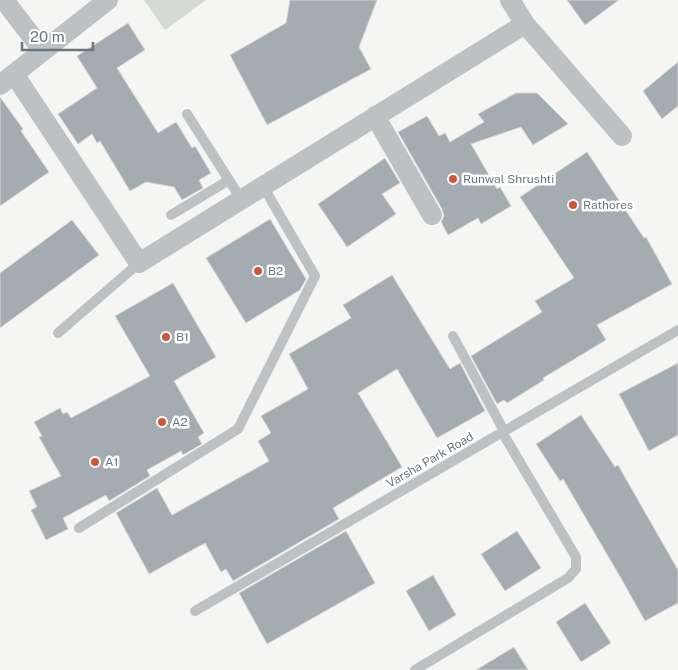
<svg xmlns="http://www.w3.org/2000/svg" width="678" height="670" font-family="'Public Sans',sans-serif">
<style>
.green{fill:#d5dad2}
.building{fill:#a5acb1;stroke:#d7d7d5}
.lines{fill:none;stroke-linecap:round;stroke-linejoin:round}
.service{stroke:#bdc1c4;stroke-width:10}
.minor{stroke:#bdc1c4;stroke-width:20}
.poi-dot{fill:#cc573c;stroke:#fff;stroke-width:2}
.labels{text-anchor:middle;stroke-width:5;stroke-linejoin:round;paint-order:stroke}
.poi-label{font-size:12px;fill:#687680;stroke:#fff;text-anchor:start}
.street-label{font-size:12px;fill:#687680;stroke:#fff}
</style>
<rect width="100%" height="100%" fill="#f5f5f3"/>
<!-- green -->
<path class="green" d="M144 0H206L165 30Z"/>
<!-- building -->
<path class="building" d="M290 0H377L359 47 371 69 267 125 230 55 286 23Z
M567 0H619L585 25Z
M128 23 145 50 117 68 158 133 176 122 192 148 195 146 211 173 199 180 203 188 182 200 174 187 146 182 130 191 100 141 97 143 92 134 78 144 58 114 97 88 77 56Z
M678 62V106L662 119 643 91Z
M516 93H537L568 124 533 145 521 127 471 144 497 189 500 187 511 206 481 224 478 218 448 235 441 222 444 216 442 209 398 132 427 116 439 136 445 133 450 142 484 122 478 114Z
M0 97 23 129 21 131 49 172 0 206Z
M587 152 644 238 646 237 672 284 597 325 606 340 543 378 544 380 507 403 504 400 497 404 471 356 542 312 535 301 574 278 520 197Z
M385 158 400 183 382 194 396 214 347 247 318 204Z
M270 219 306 279 300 290 246 323 206 258Z
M72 220 99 255 0 328V273Z
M392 275 450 369 460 363 485 411 437 438 397 369 358 393 402 467 333 508 339 519 233 581 226 569 221 572 205 543 149 574 116 513 157 488 172 515 269 461 258 441 271 433 261 416 308 389 289 354 351 318 343 305Z
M173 283 216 357 174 381 204 433 198 437 202 444 183 455 181 451 147 470 150 476 109 501 106 495 63 518 68 529 46 540 31 510 37 507 29 491 61 476 39 437 42 436 34 422 60 408 63 414 67 412 71 418 150 376 115 316Z
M678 363V435L649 451 619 394Z
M581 415 615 467 618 465 678 570V603L645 621 622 580 563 479 560 481 536 444Z
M346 531 375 583 267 644 239 593Z
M517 531 541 568 505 591 481 554Z
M433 575 456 615 429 631 406 591Z
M585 603 611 643 581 662 556 622Z
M514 647 528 670H476Z"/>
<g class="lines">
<!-- service -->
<path class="service" d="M187 114 241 199
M171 215 229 180
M58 333 139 263
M453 336 504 431
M79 528 238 429 315 276 263 186
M195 611 678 330
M415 670 568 578 576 569V557L502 432"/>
<!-- minor -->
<path class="minor" d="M4 0 43 51
M510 0 525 24 622 136
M14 74 139 263 525 24
M0 85 108 0
M375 116 432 215"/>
</g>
<!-- markers -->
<g class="poi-dot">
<circle cx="453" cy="179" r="5"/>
<circle cx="573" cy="205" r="5"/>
<circle cx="258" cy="271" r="5"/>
<circle cx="166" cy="337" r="5"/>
<circle cx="162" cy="422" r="5"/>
<circle cx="95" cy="462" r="5"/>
</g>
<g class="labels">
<!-- poi labels -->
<g class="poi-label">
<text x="463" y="183">Runwal Shrushti</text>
<text x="583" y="209">Rathores</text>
<text x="268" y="275">B2</text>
<text x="176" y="341">B1</text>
<text x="172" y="426">A2</text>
<text x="105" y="466">A1</text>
</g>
<!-- street labels -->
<g class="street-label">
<text transform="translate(430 460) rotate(-30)" y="4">Varsha Park Road</text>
</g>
</g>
<!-- scale -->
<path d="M22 42v8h71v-8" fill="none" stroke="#687680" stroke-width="2.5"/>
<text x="30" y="42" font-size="15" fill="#687680" stroke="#ffffff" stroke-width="4" paint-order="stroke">20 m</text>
</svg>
